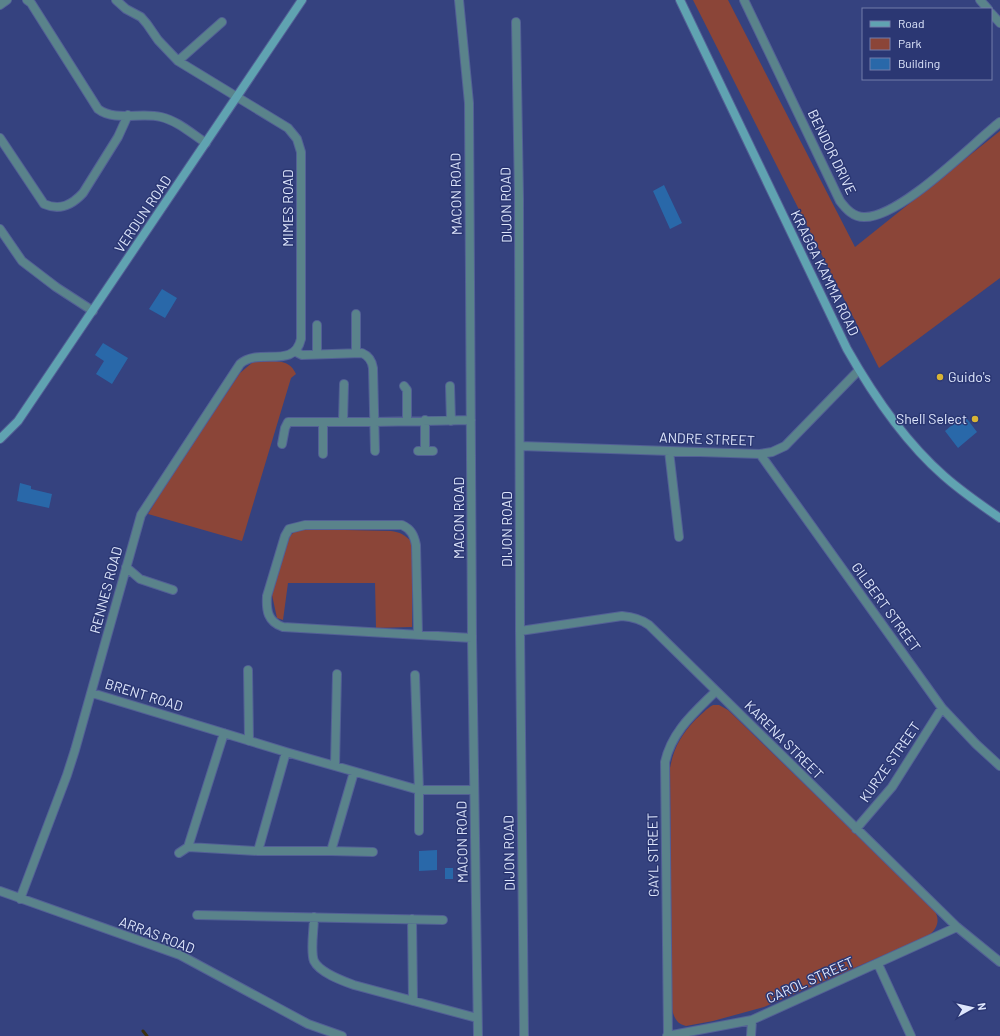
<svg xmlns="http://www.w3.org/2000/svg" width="1000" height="1036" font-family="Barlow,sans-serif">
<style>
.green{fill:#8b4538}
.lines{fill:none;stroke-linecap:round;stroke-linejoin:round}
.stream{stroke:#3a3011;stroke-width:3}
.building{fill:#2968a9}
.street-casing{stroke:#536096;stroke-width:10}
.secondary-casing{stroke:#536096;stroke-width:10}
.street{stroke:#5a838b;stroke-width:8}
.secondary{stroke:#60a3b1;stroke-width:8}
.poi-dot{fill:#d9b434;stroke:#2b3773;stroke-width:1.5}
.labels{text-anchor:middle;stroke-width:3;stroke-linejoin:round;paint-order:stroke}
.street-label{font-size:14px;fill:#dee6fc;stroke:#2b3773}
.poi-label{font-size:14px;fill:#dee6fc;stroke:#2b3773;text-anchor:start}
</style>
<rect width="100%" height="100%" fill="#35427f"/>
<!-- green -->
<path class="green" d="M693 0H728L855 247 1000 131V278L879 368Z
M261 361C275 361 290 359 296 374L291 378 242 541 148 514 168 481 240 373 253 362Z
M301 529 391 531C400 532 405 535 412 542V627L376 628 375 583H288L283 620 277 618 272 595 287 539 294 532Z
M713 705H719L728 710 934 910C941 920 937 929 928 936L764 1007 713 1021 686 1026C677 1024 674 1018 672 1009L670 768C674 747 681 735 696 719 702 714 706 709 713 705Z"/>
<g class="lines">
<!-- stream -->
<path class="stream" d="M143 1031 147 1036"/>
</g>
<!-- building -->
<path class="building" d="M664 185 682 223 670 229 653 191Z
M162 289 177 298 165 318 149 309Z
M103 343 128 358 112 384 96 374 104 361 95 355Z
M964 415 977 432 958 448 945 431Z
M20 483 31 486V489L52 494 49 508 17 501Z
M437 850V870L419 871V851Z
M445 868H453V879H445Z"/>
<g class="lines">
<defs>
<path id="street" d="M27 0 31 3 98 109C115 122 141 112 161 117 178 121 192 134 206 143
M459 0 469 103 472 638 478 1036
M744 0 840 201C846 209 853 217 864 217 900 218 971 145 1000 122
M980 0 988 9
M0 5 7 0
M991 13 1000 23
M516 22 519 198 520 631 524 1036
M178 61 222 22
M0 138 44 204C60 211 72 205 83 193L118 137 128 115
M0 229 22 261 56 287 93 311
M356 314V353
M317 325V354
M296 351 298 353 302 355 362 353C369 356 372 361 373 368L375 451
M404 386 407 390V421
M450 386 451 421
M323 422V454
M343 422 344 384
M282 444 285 428 288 422H374L471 420
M520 446 760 454 772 452 785 446 859 370
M418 451H433
M425 451V420
M669 451 679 537
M760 454 942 708 976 744 1000 766
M126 567 140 579 173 590
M520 631 622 616C633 617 641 619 649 625L957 927 1000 962
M418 634 416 545C414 535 411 529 402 525H305L289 529 285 536 267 596C266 611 268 622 283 627L472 638
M248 670 249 741
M415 675 419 790V831
M92 693 286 752 419 790H474
M335 766 337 674
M856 829 892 787 942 708
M188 847 224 733
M258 851 286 752
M331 851 354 772
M179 853 188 847 258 851H331L373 852
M0 891 180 955 308 1024 342 1036
M20 899 67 775 75 750 141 515 240 364C259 347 294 370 301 339V152L297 139 288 128 178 61 158 40 147 24 141 17 126 9 116 0
M197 915 443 920
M314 917C314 929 310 951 314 961 320 973 343 981 354 985L477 1018
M412 919 413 1001
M878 964 911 1036
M667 1036 752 1020 957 927
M668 1036 665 762C672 731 694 713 716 691
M751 1036 752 1020"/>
<path id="secondary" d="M680 0 847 349C873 395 904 441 944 476 961 491 981 505 1000 518
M0 439 18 421 302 0"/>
</defs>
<!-- street casing -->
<use href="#street" class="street-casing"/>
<!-- secondary casing -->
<use href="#secondary" class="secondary-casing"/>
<!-- street -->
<use href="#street" class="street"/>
<!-- secondary -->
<use href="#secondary" class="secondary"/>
</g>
<!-- markers -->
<g class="poi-dot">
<circle cx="940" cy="377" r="4"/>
<circle cx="975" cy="419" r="4"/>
</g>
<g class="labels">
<!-- street labels -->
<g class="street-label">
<text transform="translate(832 152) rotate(64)" y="5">BENDOR DRIVE</text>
<text transform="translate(456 194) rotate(-91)" y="5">MACON ROAD</text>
<text transform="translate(506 205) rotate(-91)" y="5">DIJON ROAD</text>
<text transform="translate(288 208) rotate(-90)" y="5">MIMES ROAD</text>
<text transform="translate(143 214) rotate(-56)" y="5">VERDUN ROAD</text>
<text transform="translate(825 273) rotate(64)" y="5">KRAGGA KAMMA ROAD</text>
<text transform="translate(707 439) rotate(2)" y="5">ANDRE STREET</text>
<text transform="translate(459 518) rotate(-90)" y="5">MACON ROAD</text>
<text transform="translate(507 529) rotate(-90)" y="5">DIJON ROAD</text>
<text transform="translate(106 590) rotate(-75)" y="5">RENNES ROAD</text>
<text transform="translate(886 607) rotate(54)" y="5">GILBERT STREET</text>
<text transform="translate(144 695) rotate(17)" y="5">BRENT ROAD</text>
<text transform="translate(784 740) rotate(45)" y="5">KARENA STREET</text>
<text transform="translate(890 762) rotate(-55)" y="5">KURZE STREET</text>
<text transform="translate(462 842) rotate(-91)" y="5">MACON ROAD</text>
<text transform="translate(509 853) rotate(-91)" y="5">DIJON ROAD</text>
<text transform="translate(653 855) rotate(-91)" y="5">GAYL STREET</text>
<text transform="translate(157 935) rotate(21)" y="5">ARRAS ROAD</text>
<text transform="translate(810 980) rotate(-24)" y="5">CAROL STREET</text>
</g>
<!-- poi labels -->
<g class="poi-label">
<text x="948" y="382">Guido's</text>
<text x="967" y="424" text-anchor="end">Shell Select</text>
</g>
</g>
<!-- legend -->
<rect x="862" y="8" width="130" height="72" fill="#2b3773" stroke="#737daa"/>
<rect x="870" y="21" width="20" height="6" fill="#60a3b1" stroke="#737daa"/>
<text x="898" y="28" font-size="12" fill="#dee6fc">Road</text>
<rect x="870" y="38" width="20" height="12" fill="#8b4538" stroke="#737daa"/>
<text x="898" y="48" font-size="12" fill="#dee6fc">Park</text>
<rect x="870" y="58" width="20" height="12" fill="#2968a9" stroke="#737daa"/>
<text x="898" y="68" font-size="12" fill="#dee6fc">Building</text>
<!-- north arrow -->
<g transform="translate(972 1008) rotate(82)" stroke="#2b3773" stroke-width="3" paint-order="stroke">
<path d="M0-3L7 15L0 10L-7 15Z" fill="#dee6fc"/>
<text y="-6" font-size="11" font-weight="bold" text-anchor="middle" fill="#dee6fc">N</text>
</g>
</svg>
